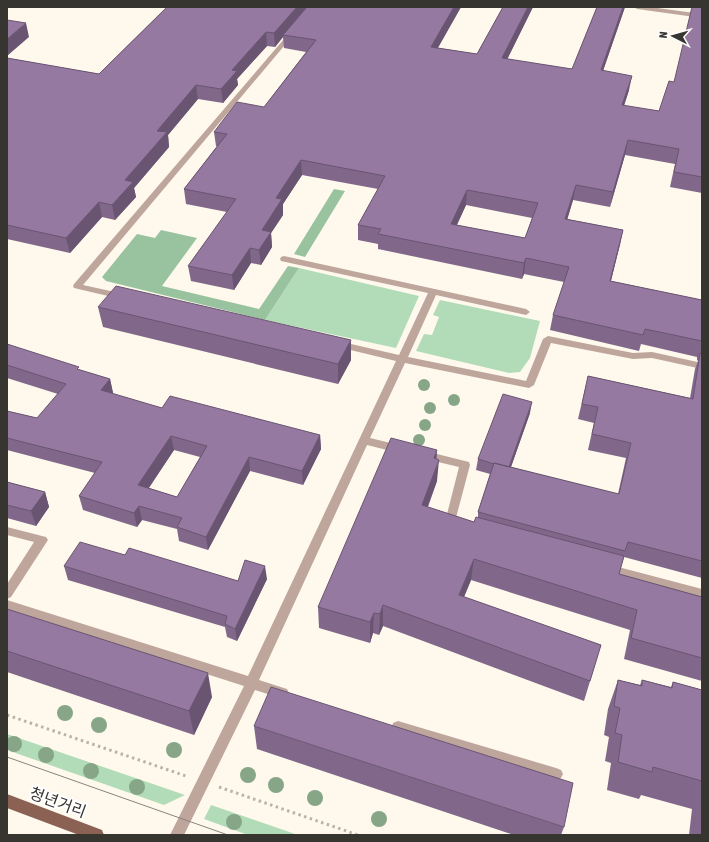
<svg xmlns="http://www.w3.org/2000/svg" width="709" height="842" font-family="'Asap Condensed','Noto Sans KR',sans-serif">
<style>
.green{fill:#b2dcb8}
.forest{fill:#99c39f}
.lines{fill:none;stroke-linecap:round;stroke-linejoin:round}
.path{stroke:#b7b3a8;stroke-width:3;stroke-dasharray:2.5 3.5;stroke-linecap:butt}
.minor{fill:#bea69d;fill-rule:evenodd}
.major{fill:#8a6153;fill-rule:evenodd}
.tram{stroke:#87847b;stroke-width:1}
.tree{fill:#87a687}
.wall{fill:#81688a;fill-rule:evenodd}
.shaded-wall{fill:#695571}
.building{fill:#9679a1;stroke:#695571;fill-rule:evenodd}
.labels{text-anchor:middle;stroke-width:4;stroke-linejoin:round;paint-order:stroke}
.near-street-label{font-size:16px;fill:#373530;stroke:#fff}
</style>
<rect width="100%" height="100%" fill="#fef9ec"/>
<!-- green -->
<path class="green" d="M299 268 419 296 396 348 265 320Z
M440 300 540 321 530 358 520 372 509 373 416 351 424 334 432 335 439 317 433 315Z
M7 734 185 795 164 805 7 750Z
M211 805 298 835H248L204 819Z"/>
<!-- forest -->
<path class="forest" d="M334 189 345 191 305 257 294 254Z
M161 230 197 238 162 286 259 309 288 266 299 268 265 320 106 281 102 277 137 234 155 238Z"/>
<g class="lines">
<!-- path -->
<path class="path" d="M7 715 186 776
M219 787 358 835"/>
<!-- minor -->
<path class="minor" d="M634 7H650L702 14V18L637 9Z
M290 32 295 33 83 285 124 294 125 296 124 298 121 299 74 288 73 286 74 284Z
M284 256 526 309 530 312 526 315 436 295 408 357 526 381 543 339 548 336 633 353 652 352 702 363V369L652 358 633 359 551 343 534 385 529 388 405 363 370 438 403 446 404 449 403 452 399 453 367 445 259 680 287 689 289 693 287 697 283 699 255 690 184 835H170L244 686 7 610V600L248 676 396 361 338 347 333 344 338 341 399 355 428 293 281 261 280 259 281 257Z
M425 451 469 462 470 465 453 529 449 530 445 529 444 526 459 467 421 458 420 455 421 452Z
M7 527 42 536 46 537 48 540 11 597 7 599V584L34 542 7 535Z
M607 564 702 589V599L603 572 601 569 603 566Z
M398 721 556 768 561 770 563 774 561 778 556 780 398 733 393 731 392 727 393 723Z"/>
<!-- major -->
<path class="major" d="M7 794 102 830 104 835H79L7 808Z"/>
<!-- tram -->
<path class="tram" d="M7 757 228 835"/>
</g>
<!-- trees -->
<g class="tree">
<circle cx="424" cy="385" r="6"/>
<circle cx="454" cy="400" r="6"/>
<circle cx="430" cy="408" r="6"/>
<circle cx="425" cy="425" r="6"/>
<circle cx="419" cy="440" r="6"/>
<circle cx="65" cy="713" r="8"/>
<circle cx="99" cy="725" r="8"/>
<circle cx="14" cy="744" r="8"/>
<circle cx="174" cy="750" r="8"/>
<circle cx="46" cy="755" r="8"/>
<circle cx="91" cy="771" r="8"/>
<circle cx="248" cy="775" r="8"/>
<circle cx="276" cy="785" r="8"/>
<circle cx="137" cy="787" r="8"/>
<circle cx="315" cy="798" r="8"/>
<circle cx="379" cy="819" r="8"/>
<circle cx="234" cy="822" r="8"/>
</g>
<!-- wall -->
<path class="wall" d="M167 7H461L438 48 477 54 503 7H533L507 59 572 69 597 7H625L603 71 629 90 624 106 659 111 674 82 702 7V193L670 187 675 164 625 155 610 207 573 200 567 219 623 230 611 281 702 300V578L624 557 619 574 702 597V681L624 659 630 630 471 580 464 597 601 645 584 701 383 626 379 635 373 633 370 643 319 628 318 607 436 459 437 481 428 507 474 522 478 517V512L490 474 476 470 478 459 530 413 511 467 618 494 626 458 588 450 594 423 578 419 588 376 690 398 695 369 698 361 697 360V357L641 344 639 351 550 330 553 315 564 282 524 274 522 279 378 249V244L358 240V225L378 189 302 175 283 204V215L271 233 272 247 261 265 251 263 234 290 191 281 188 266 227 212 186 204 184 189 217 146H216L214 132 264 107 306 52 284 48 283 37 275 47 267 46 237 79 238 85 223 103 198 99 168 135 169 147 134 188 136 197 115 220 102 217 70 253 7 239V58L99 74ZM466 205 532 218 525 238 457 225Z
M98 307 351 340V360L338 384 103 327Z
M7 344 80 370 110 379 113 393V394L162 408 320 435 321 449 303 485 250 471 208 550 179 541 177 529 142 520 137 527 83 510 79 496 95 473 7 450V411L37 418 58 394 7 378ZM174 450 200 457 177 497 149 488Z
M7 482 45 492 49 507 36 526 7 518Z
M125 555 238 581 267 579 237 641 227 637 225 627 68 580 64 566Z
M7 609 212 697 194 735 7 672Z
M618 680 640 685 642 680 671 687 673 682 702 690V835H689L692 809 641 795 639 799 607 790 611 763 605 761 609 737 604 735 608 709Z
M254 726 564 827 561 835H514L257 749Z"/>
<!-- shaded-wall -->
<path class="shaded-wall" d="M297 7H309L283 35V37L275 47 274 33Z
M454 7H461L430 61 431 47Z
M528 7H533L501 72 502 58Z
M623 7H625L598 85 601 70Z
M26 23 29 37 7 56V39Z
M266 32 267 46 237 79 238 85 223 103 221 89 232 70Z
M632 76 629 90 619 120 622 105Z
M196 85 198 99 168 135 169 147 134 188 136 197 115 220 112 205 125 180 157 131Z
M628 140 625 155 610 207 613 192Z
M301 160 302 175 283 204V215L271 233 272 247 261 265 259 250 262 230 276 198Z
M576 185 573 200 563 234 565 219Z
M467 190 466 205 450 239 451 224Z
M99 202 102 217 70 253 66 238Z
M623 230 620 245 607 296 610 281Z
M250 248 251 263 234 290 232 275Z
M526 258 524 274 522 279 524 263Z
M351 340V360L338 384V364Z
M110 379 113 393 104 404 101 390Z
M532 402 530 413 507 478 509 468Z
M320 435 321 449 303 485 302 471Z
M171 436 174 450 141 499 138 485Z
M437 450 436 469 439 460 437 481 420 526 422 505 434 458Z
M249 457 250 471 208 550 206 537Z
M45 492 49 507 36 526 31 511Z
M139 506 142 520 137 527 134 513Z
M474 559 471 580 456 616 459 595Z
M265 566 267 579 237 641 235 629Z
M383 605V626L379 635 380 614Z
M374 613 373 633 370 643V622Z
M208 673 212 697 194 735 189 711Z"/>
<!-- building -->
<path class="building" d="M167 7H297L274 33 266 32 232 70 237 71 221 89 196 85 157 131 167 132 125 180 133 182 112 205 99 202 66 238 7 225V58L99 74Z
M307 7H454L431 47 477 54 503 7H528L502 58 572 69 597 7H623L601 70 632 76 622 105 659 111 669 81 674 82 692 7H702V177L674 172 679 149 628 140 613 192 576 185 565 219 623 230 610 281 702 300V341L645 329 643 335 553 315 569 267 526 258 524 263 378 234 381 229 358 225 385 176 301 160 276 198 282 199 262 230 271 232 259 250 250 248 232 275 188 266 236 199 184 189 227 134 214 132 237 102 264 107 316 40 283 35ZM467 190 538 203 525 238 451 224Z
M7 20 26 23 7 39Z
M116 286 351 340 338 364 98 307Z
M7 344 79 367 77 369 110 379 101 390 162 408 170 396 320 435 302 471 249 457 206 537 177 527 182 518 139 506 134 513 79 496 102 462 7 438V411L37 418 66 384 7 365ZM171 436 207 446 177 497 138 485Z
M700 353 702 354V561L628 542 625 551 478 512 494 463 619 494 631 443 592 434 598 407 582 404 588 376 693 399Z
M503 394 532 402 509 467 494 463V464L478 459Z
M391 438 437 450 434 458 439 460 422 505 474 522 476 517 624 556 619 574 702 597V658L631 638 637 610 474 559 459 595 601 645 590 681 383 605 380 614 374 613 370 622 318 607Z
M7 482 45 492 31 511 7 505Z
M80 542 125 555 129 548 238 581 245 560 265 566 235 629 225 624 227 616 64 566Z
M7 609 208 673 189 711 7 651Z
M618 680 642 686V680L672 688 673 682 702 690V781L653 767 652 772 618 762 622 735 615 733 620 708 614 706Z
M271 687 573 783 564 827 254 726Z"/>
<g class="labels">
<!-- near-street labels -->
<g class="near-street-label">
<text transform="translate(58 802) rotate(20)" y="6">청년거리</text>
</g>
</g>
<!-- border -->
<rect width="709" height="842" fill="none" stroke="#373530" stroke-width="16"/>
<!-- north arrow -->
<g transform="translate(673 36) rotate(276)" stroke="#ffffff" stroke-width="3" paint-order="stroke">
<path d="M0-3L7 15L0 10L-7 15Z" fill="#373530"/>
<text y="-6" font-size="11" font-weight="bold" text-anchor="middle" fill="#373530">N</text>
</g>
</svg>
